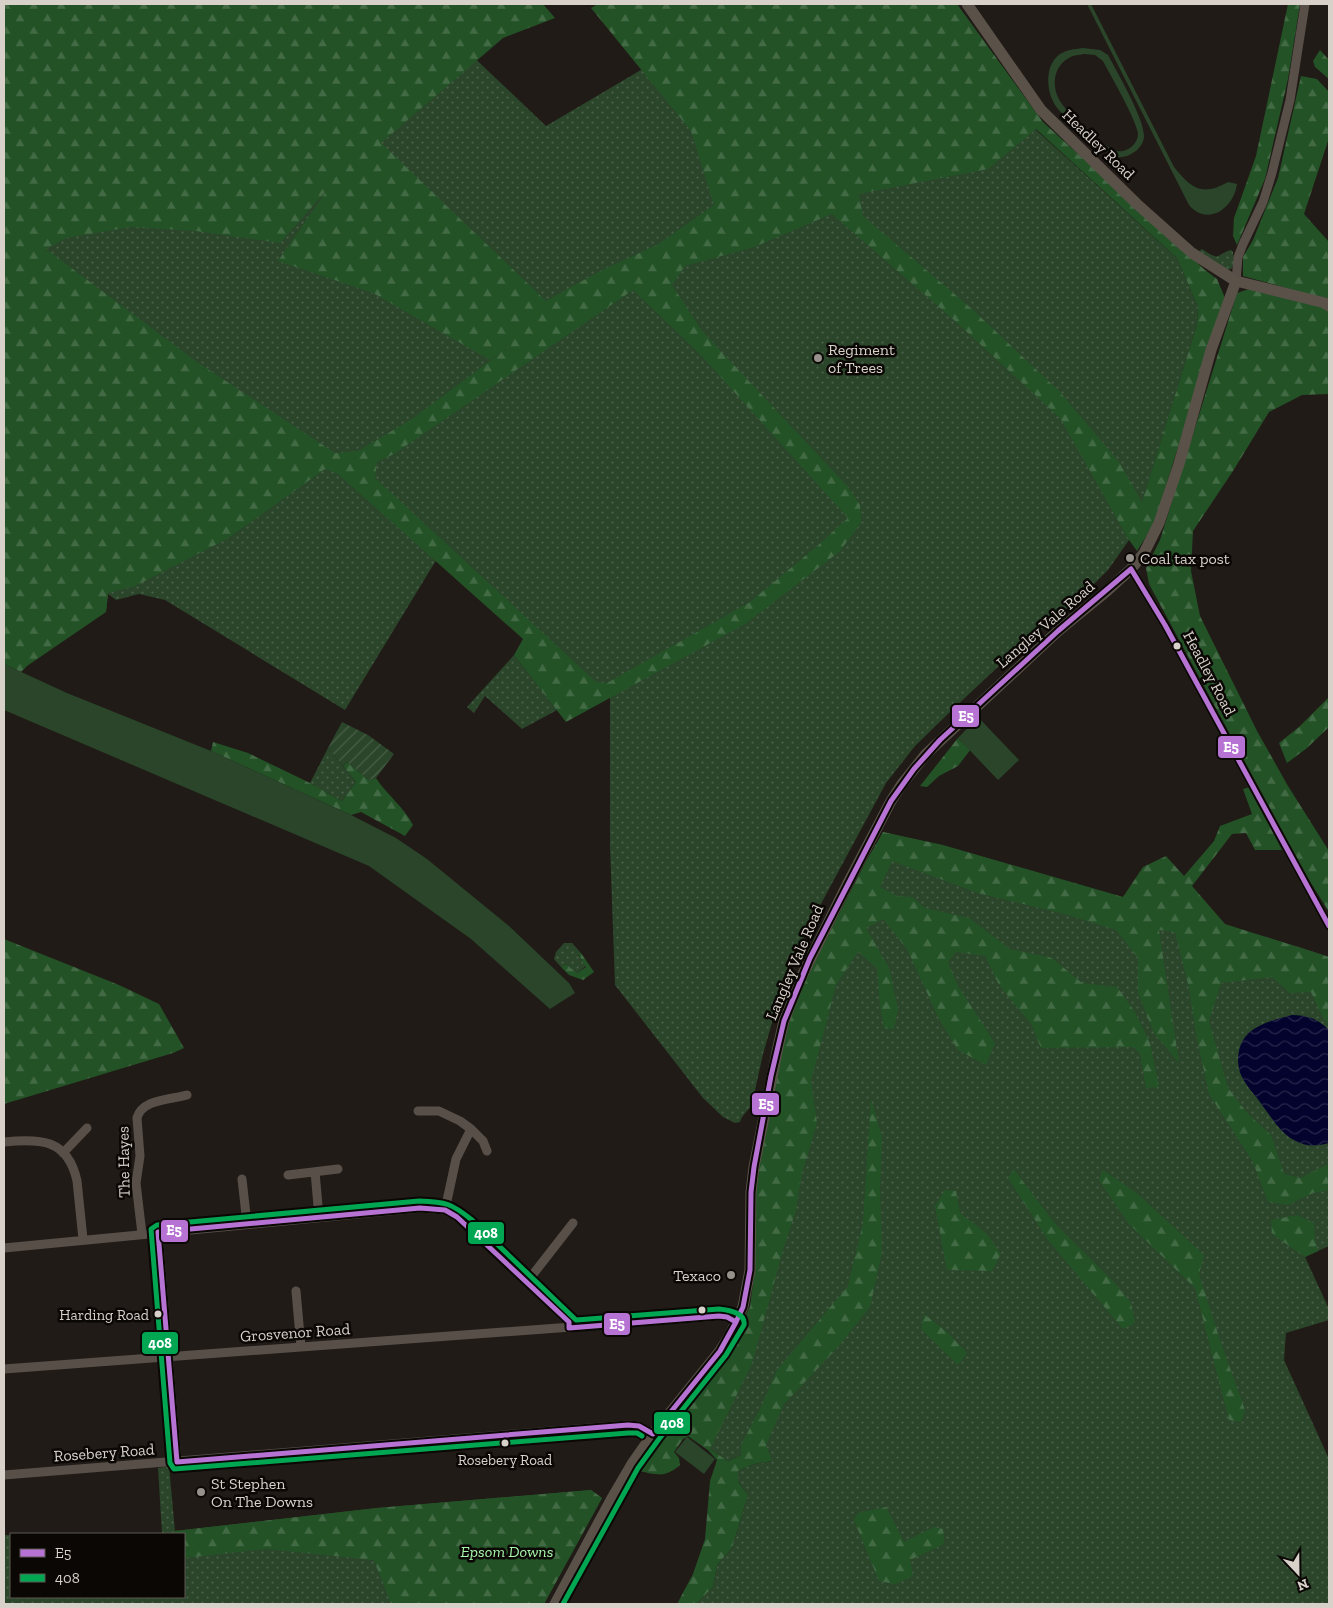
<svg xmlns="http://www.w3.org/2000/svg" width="1333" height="1608" font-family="'Zilla Slab',serif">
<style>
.grass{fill:url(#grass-dots)}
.forest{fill:url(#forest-firs);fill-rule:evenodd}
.garden{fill:url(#garden-furrows)}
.pitch{fill:#2a452a;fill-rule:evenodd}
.water{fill:url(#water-waves)}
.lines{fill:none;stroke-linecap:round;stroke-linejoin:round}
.street{stroke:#584f49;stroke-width:9}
.secondary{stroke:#5a5149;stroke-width:11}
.bus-1-casing{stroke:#0a0704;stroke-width:9}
.bus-2-casing{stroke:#0a0704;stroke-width:9}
.bus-1{stroke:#b673d3;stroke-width:5}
.bus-2{stroke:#00a651;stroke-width:5}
.poi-dot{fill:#97918b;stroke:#0a0704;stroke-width:2}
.bus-dot{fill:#d7d1ca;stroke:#0a0704;stroke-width:2}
.labels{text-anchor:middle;stroke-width:5;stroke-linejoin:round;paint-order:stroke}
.bus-label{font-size:15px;fill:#d7d1ca;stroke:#0a0704;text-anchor:end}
.street-label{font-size:16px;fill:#d7d1ca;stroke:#0a0704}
.poi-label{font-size:16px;fill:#d7d1ca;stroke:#0a0704;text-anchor:start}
.park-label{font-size:16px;font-style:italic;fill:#a8f8ab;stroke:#0a0704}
.line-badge{stroke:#0a0704;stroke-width:2}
.badge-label{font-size:14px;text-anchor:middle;font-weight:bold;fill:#fff}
</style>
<defs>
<pattern id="grass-dots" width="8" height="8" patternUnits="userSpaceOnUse" patternTransform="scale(1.25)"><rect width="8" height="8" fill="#2a452a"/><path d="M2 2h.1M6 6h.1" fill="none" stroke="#485f48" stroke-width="1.8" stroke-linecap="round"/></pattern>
<pattern id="forest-firs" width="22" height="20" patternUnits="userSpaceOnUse" patternTransform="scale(1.25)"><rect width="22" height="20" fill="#235226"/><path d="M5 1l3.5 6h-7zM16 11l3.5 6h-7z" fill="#426a44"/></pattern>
<pattern id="garden-furrows" width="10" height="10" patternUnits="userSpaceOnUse" patternTransform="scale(1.25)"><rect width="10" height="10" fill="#2a452a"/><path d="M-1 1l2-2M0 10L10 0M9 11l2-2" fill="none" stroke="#485f48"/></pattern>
<pattern id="water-waves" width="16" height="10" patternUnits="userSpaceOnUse" patternTransform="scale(1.25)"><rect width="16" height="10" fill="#03032e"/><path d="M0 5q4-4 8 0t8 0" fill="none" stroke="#27274b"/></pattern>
</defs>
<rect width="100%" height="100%" fill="#201b16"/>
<!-- grass -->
<path class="grass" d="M4 4 464 48 546 126 690 41 957 4 1035 129 1177 258 1198 307 1197 324 1142 503 1129 540 1108 570 1085 593 1001 664 953 709 915 746 886 783 816 913 797 951 782 988 763 1054 752 1104C748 1112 742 1114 740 1122L735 1123 723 1117 703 1098 615 985 610 846V697L446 544 345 710 165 600 139 594 116 600 108 594 106 612Z
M1202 249C1222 262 1214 255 1231 250L1233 252 1234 265 1231 269 1225 270 1199 251Z
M514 655 557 710 522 729 485 696 474 713 467 707Z
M328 748 356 782 342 801 310 783Z
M883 832C965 850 1044 875 1125 898 1193 917 1262 934 1329 957V1246L1305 1257 1329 1309V1320L1286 1333 1284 1360 1329 1459V1604H696L713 1587 717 1565 732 1548 748 1495 738 1482V1471L754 1464 772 1461 741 1455 728 1461 710 1449 708 1450 688 1436 683 1439 698 1388 729 1349 750 1307 755 1271V1202Z
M564 943H572L581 953 578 955 586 966 577 973 566 964 561 967 554 959 556 952Z
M169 1466 175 1531 377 1508 591 1490 602 1498 544 1604H4V1535H11V1597H184V1534H74L162 1533 158 1468Z"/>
<!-- forest -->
<path class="forest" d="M4 4H543L555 18 503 38 381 143 546 301 602 270 657 245 714 205 691 131 591 8 598 4H957L1043 122 1205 270 1217 279 1225 298 1154 524 1137 551 1129 540 1060 418 955 321 832 214 754 247 685 266 672 285 702 331 848 487 860 505 861 523 839 552 745 624 566 722 514 655 523 639 338 474 325 469 227 539 135 586 108 593 106 612 27 666 21 672 4 664ZM1036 129 1177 258 1198 307 1197 324 1142 502 1119 462 1059 391 972 309 863 216 859 194 988 169ZM327 190 278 261 373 293 490 360 514 343 412 419 358 451 335 453 197 362 46 249 66 238 131 227 196 231 280 243ZM633 290 699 353 848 518 816 547 750 602 607 683 596 682 375 478 377 462 394 454Z
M1288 4H1300L1288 79 1265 179 1237 245 1233 236 1234 218 1256 156Z
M1320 50 1329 60V79L1315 67 1313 61Z
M1301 76 1317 79 1329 92V138L1304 214 1329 242V300L1243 276V257L1253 240 1278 178Z
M1249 289 1322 307 1329 311V394L1302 395 1269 412 1233 471 1193 531 1191 571 1200 616 1257 731 1288 786 1329 851V912L1306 875 1149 584 1146 568 1160 540 1237 293Z
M1329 697V727L1307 748 1287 763 1279 743 1299 727Z
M958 738 970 750 958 766 939 776 927 787 920 786Z
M213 742 248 753 310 783 342 801 356 782 343 766 347 762 369 780 376 778C387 795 404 807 413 825L405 836 361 812 351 815 211 751Z
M1250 787 1282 850H1255L1246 833 1232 834 1192 886 1225 924 1329 957V1025L1323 1018 1311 992 1290 993 1272 977 1221 983 1209 1021 1228 1088 1248 1114 1271 1135 1284 1174 1300 1178 1329 1164V1190L1313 1193 1288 1205 1268 1202 1253 1162 1209 1094 1196 1034 1189 988 1175 932 1159 930 1179 1063 1154 1033 1138 993V958L1116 930 1068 915 978 893 892 861 880 887 897 896 912 897 925 908 969 918 1010 949 1052 958 1082 983 1117 987 1135 1012 1150 1043 1159 1087 1146 1088 1140 1053 1133 1047 1041 1048 1031 1024 999 985 985 956 956 952 948 962 958 986 995 1043 986 1065 958 1050 939 1019 907 949 883 919 866 928 889 968 898 1009 894 1029 884 1028 880 1005 877 968 858 952 836 985 811 1081 817 1123 802 1173 796 1210 783 1250 752 1364 710 1449 728 1461 741 1455V1445L760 1409 777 1370 848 1286 863 1223 871 1099 882 1137 880 1190 882 1252 870 1307 837 1348 784 1404 766 1445 772 1461 754 1464 738 1471V1482L748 1495 732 1548 717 1565 713 1587 696 1604H677L693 1574 705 1539 710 1481 717 1460 708 1450 688 1436 683 1439 674 1452 679 1458 680 1465C665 1478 658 1475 639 1471L646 1454 663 1429 729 1349 750 1307 755 1271V1202L763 1136 777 1069 796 998 865 863 883 832 943 845 1123 897 1143 867 1166 856 1184 876 1214 841 1220 826 1252 814 1243 789Z
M4 939 119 985 159 1004 184 1048 173 1053 4 1104Z
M581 953 594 972 583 980 569 975 561 967 566 964 577 973 586 967 578 954Z
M1014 1170 1057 1226 1112 1280 1131 1303 1135 1323 1123 1329 1048 1240 1008 1178Z
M1103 1170 1138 1194 1204 1255 1199 1274 1221 1343 1245 1410 1241 1422 1229 1420 1195 1288 1128 1223 1099 1180Z
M945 1190 956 1191 960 1213 987 1234 1001 1254 992 1271 947 1270 935 1206Z
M1297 1215 1314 1223 1315 1240 1318 1251 1305 1257 1272 1234 1271 1220Z
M924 1314 948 1333 967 1353 958 1365 921 1329Z
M591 1490 602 1498 544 1604H391L374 1560 266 1549 185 1558 184 1534H176L174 1531 377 1508Z
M886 1507 904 1542 934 1527 943 1529 944 1544 910 1560 913 1576 895 1584 879 1581 854 1520 858 1513Z"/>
<!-- garden -->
<path class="garden" d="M342 722 368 735 394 754 376 778 369 780 347 762 343 766 328 748Z"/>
<!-- pitch -->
<path class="pitch" d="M1087 4H1091L1174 167C1191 188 1202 197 1228 182L1237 184C1234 208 1208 227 1189 205Z
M1083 48 1100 50 1108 55C1117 72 1144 118 1144 136 1144 149 1126 161 1113 156 1102 152 1092 140 1083 132 1075 124 1065 117 1058 109 1045 94 1043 61 1064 52 1070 49 1077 49 1083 48ZM1084 54 1095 55 1103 61C1111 76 1137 121 1138 134 1138 144 1127 153 1117 151 1106 148 1095 136 1087 128 1079 121 1068 113 1062 104 1051 89 1052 67 1069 58 1073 55 1079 55 1084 54Z
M4 664 67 693 211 751 351 815 396 838 427 859 509 926 569 983 575 993 550 1009 471 939 369 866 4 710Z
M978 717 1019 760 998 780 958 738Z
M687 1437 715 1459 704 1474 675 1452Z"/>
<!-- water -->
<path class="water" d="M1292 1015C1307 1015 1318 1019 1329 1030V1143C1318 1146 1307 1147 1296 1141 1281 1134 1272 1118 1262 1105 1256 1096 1247 1087 1242 1077 1238 1069 1237 1060 1239 1051 1244 1026 1270 1021 1292 1015Z"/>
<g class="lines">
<!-- street -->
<path class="street" d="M1236 281 1238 257 1243 244 1263 202 1272 173 1290 100 1305 4
M1131 569 1165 625 1329 926
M418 1111H439L460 1121 471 1129 456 1159 445 1210
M471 1129 483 1141 487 1151
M4 1142C40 1138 68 1139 77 1181L83 1239
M63 1153 87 1128
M315 1172 319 1217
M288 1175 338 1169
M242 1179 247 1224
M158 1232 177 1462
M142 1234 136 1183 140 1156 137 1118C142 1099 170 1100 187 1095
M4 1248 420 1208 445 1210 457 1217 467 1225 569 1322V1328
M527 1282 573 1223
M296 1291 301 1347
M4 1369 719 1316 727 1317 737 1322
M4 1475 628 1425 639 1426 653 1434"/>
<!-- secondary -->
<path class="secondary" d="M967 4 1041 110 1137 204 1192 253 1236 281 1325 303 1329 306
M555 1604 611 1500 632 1464 653 1434 720 1351 730 1335 743 1307 750 1270 751 1192 754 1167 778 1047 784 1021 799 982 849 881 891 801 902 784 926 754 1058 631 1107 591 1131 569 1144 553 1159 523 1179 464 1211 350 1236 281"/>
<defs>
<path id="bus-1" d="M1131 569 1165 625 1329 926
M420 1208 445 1210 457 1217 569 1322V1328L719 1316 727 1317 736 1322 720 1351 653 1434 639 1426 628 1425 177 1462 158 1232Z
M736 1322 743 1307 750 1270 751 1192 754 1167 771 1076 784 1021 810 958 891 801 914 769 940 740 1058 631 1131 569"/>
<path id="bus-2" d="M563 1604 638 1468 659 1439 726 1355 744 1325C746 1313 729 1310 719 1309L576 1320 472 1220C451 1203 446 1202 419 1201L157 1225 151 1229 170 1463 174 1469 628 1433H637L642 1436"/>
</defs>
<!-- bus-1 casing -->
<use href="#bus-1" class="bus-1-casing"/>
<!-- bus-2 casing -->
<use href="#bus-2" class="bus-2-casing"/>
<!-- bus-1 -->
<use href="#bus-1" class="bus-1"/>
<!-- bus-2 -->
<use href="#bus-2" class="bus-2"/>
</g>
<!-- markers -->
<g class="poi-dot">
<circle cx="818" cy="358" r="5"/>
<circle cx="1130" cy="558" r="5"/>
<circle cx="731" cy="1275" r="5"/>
<circle cx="201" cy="1492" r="5"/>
</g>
<g class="bus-dot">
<circle cx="1177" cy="646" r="4.5"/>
<circle cx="702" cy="1310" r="4.5"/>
<circle cx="158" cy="1314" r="4.5"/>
<circle cx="505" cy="1443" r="4.5"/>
</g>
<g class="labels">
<!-- bus labels -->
<g class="bus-label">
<text x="149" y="1320">Harding Road</text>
<text x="505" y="1465" text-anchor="middle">Rosebery Road</text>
</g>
<!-- street labels -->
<g class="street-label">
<text transform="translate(1099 144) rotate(44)" y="6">Headley Road</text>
<text transform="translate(1045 624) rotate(-41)" y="6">Langley Vale Road</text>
<text transform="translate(1210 673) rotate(62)" y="6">Headley Road</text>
<text transform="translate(794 962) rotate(-67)" y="6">Langley Vale Road</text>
<text transform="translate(123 1162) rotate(-91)" y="6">The Hayes</text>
<text transform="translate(295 1332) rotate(-4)" y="6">Grosvenor Road</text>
<text transform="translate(104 1452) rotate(-4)" y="6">Rosebery Road</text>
</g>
<!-- poi labels -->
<g class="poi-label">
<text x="828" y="355">Regiment<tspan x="828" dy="18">of Trees</tspan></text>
<text x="1140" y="564">Coal tax post</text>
<text x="721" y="1281" text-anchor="end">Texaco</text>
<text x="211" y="1489">St Stephen<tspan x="211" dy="18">On The Downs</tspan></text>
</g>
<!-- park labels -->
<g class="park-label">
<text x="507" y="1557">Epsom Downs</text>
</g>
</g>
<g class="line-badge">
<rect x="951" y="704" width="29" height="24" rx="5" fill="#b673d3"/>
<rect x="1217" y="735" width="29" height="24" rx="5" fill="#b673d3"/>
<rect x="751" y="1092" width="29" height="24" rx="5" fill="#b673d3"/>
<rect x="160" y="1219" width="29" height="24" rx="5" fill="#b673d3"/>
<rect x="467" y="1221" width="38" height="24" rx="5" fill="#00a651"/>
<rect x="603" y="1312" width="28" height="24" rx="5" fill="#b673d3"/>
<rect x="141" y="1331" width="38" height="24" rx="5" fill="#00a651"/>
<rect x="653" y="1411" width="38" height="24" rx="5" fill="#00a651"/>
</g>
<g class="badge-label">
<text x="966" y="721">E5</text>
<text x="1231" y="752">E5</text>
<text x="766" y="1109">E5</text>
<text x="174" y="1235">E5</text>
<text x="486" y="1238">408</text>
<text x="617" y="1329">E5</text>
<text x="160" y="1348">408</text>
<text x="672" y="1428">408</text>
</g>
<!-- border -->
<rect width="1333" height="1608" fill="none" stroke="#d7d1ca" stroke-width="10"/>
<!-- legend -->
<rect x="10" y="1533" width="175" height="65" fill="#0a0704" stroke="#5c5853"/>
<rect x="20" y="1549" width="25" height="8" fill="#b673d3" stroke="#5c5853"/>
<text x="55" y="1558" font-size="15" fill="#d7d1ca">E5</text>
<rect x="20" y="1574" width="25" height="8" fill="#00a651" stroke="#5c5853"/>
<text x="55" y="1583" font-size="15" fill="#d7d1ca">408</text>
<!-- north arrow -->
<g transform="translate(1298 1573) rotate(158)" stroke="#0a0704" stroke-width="4" paint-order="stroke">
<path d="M0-4L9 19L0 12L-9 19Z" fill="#d7d1ca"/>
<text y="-8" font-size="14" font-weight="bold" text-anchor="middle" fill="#d7d1ca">N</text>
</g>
</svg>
